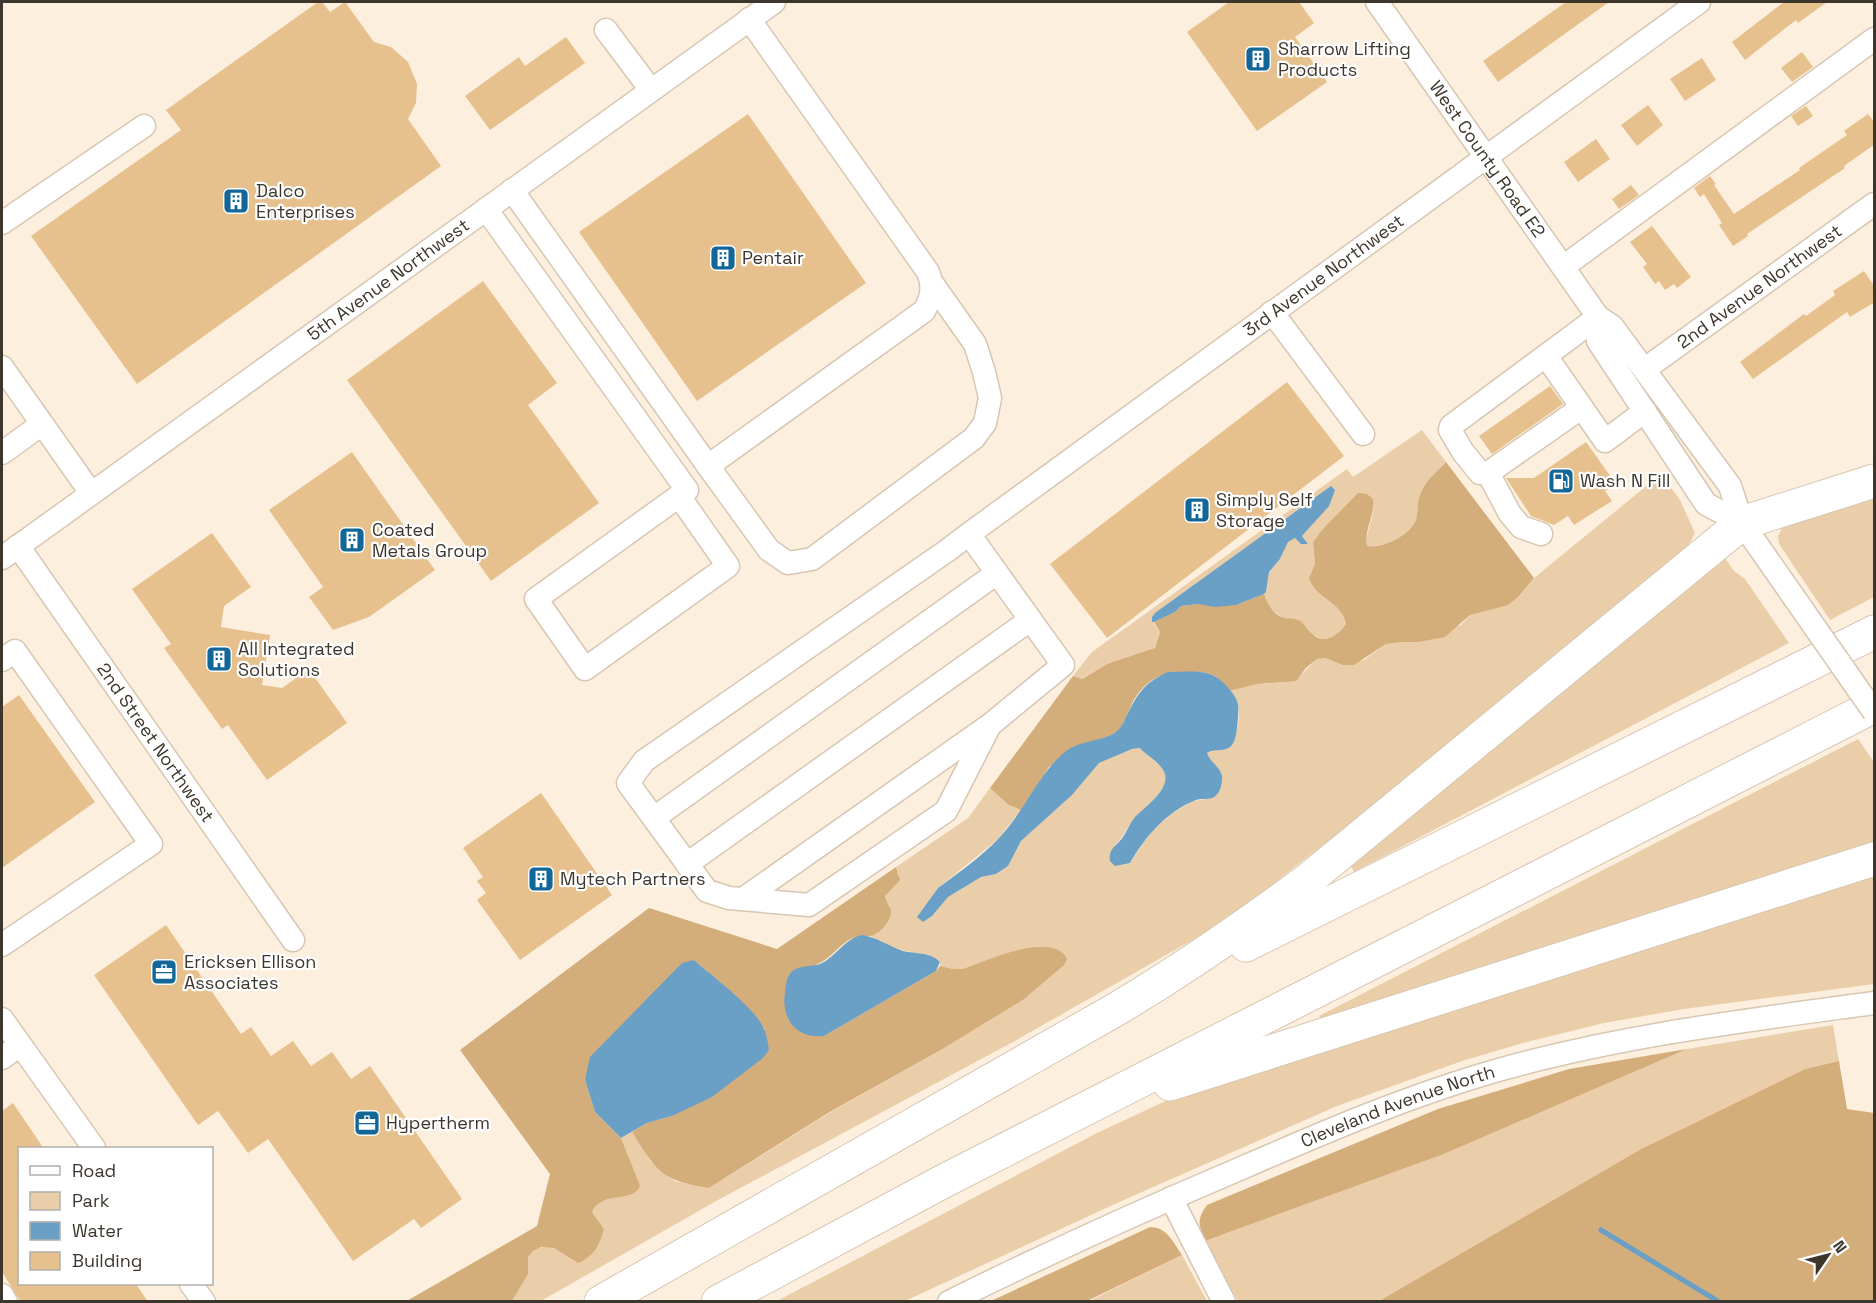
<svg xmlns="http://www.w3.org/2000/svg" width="1876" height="1303" font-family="'Space Grotesk',sans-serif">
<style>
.green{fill:#eacea9}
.forest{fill:#d3ad7a}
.water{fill:#6a9fc6}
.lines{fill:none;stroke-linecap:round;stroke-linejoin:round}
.stream{stroke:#6a9fc6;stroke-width:5}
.building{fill:#e7c18d}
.minor-casing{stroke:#d7c7b2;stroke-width:25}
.highway-casing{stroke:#d7c7b2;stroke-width:35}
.minor{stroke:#fff;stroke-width:22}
.highway{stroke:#fff;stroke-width:33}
.minor-bridge-casing{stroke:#d7c7b2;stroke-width:25;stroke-linecap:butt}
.minor-bridge{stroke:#fff;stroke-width:22}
.labels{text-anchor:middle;stroke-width:4.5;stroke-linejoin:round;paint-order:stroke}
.poi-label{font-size:18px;fill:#3c362d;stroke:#fff;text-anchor:start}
.street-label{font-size:18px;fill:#3c362d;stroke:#fff}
</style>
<rect width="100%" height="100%" fill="#fdefde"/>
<!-- green -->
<path class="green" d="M1422 430 1446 462C1436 472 1425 481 1420 495 1416 503 1419 514 1415 522 1408 536 1382 549 1367 546 1364 528 1382 509 1367 494L1322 530 1313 542 1315 564 1309 578C1316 599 1342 601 1346 624 1341 630 1336 639 1328 640 1320 641 1274 614 1269 607 1267 603 1266 598 1264 594L1266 592 1269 572 1280 559 1288 542 1295 538 1308 544 1302 536 1313 524 1152 621 1160 632 1155 648 1151 651 1107 664 1081 679 1073 676 1092 652 1347 469 1353 477Z
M1661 474 1680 500 1695 533 1681 559 1383 798 1246 905 1203 934 1013 1042 718 1200 541 1301 512 1302C520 1287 522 1272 528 1257 532 1247 544 1246 553 1248 562 1251 569 1259 577 1262 594 1256 600 1245 604 1229L592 1212C605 1189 633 1204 639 1186L621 1138 632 1132 651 1162 675 1181 709 1188 829 1113 939 1051 1040 946 963 969H953L940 966V962C931 952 915 954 902 950 891 947 880 941 870 936L882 929 889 904 885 899C885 889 896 884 899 875L896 867 968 818 990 788 1013 807 1021 810 997 840 938 888 918 916 923 922 932 916 948 897 981 877 996 874 1008 866 1021 841 1072 795 1099 763 1132 749 1140 748C1146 755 1160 763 1164 771 1173 791 1143 807 1133 820 1126 829 1123 838 1114 846L1130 863C1148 834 1161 818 1192 802 1199 799 1208 800 1214 796 1219 794 1222 786 1222 780 1224 769 1209 763 1207 753 1214 749 1222 752 1229 748 1237 743 1241 711 1238 703 1236 699 1232 694 1230 691L1257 684 1284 682 1301 675 1317 659 1325 658 1344 665 1364 660 1386 644 1404 642H1418L1461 625 1470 615 1519 596 1534 578Z
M1874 491V597L1830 620 1779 544 1778 536 1783 527Z
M1725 558 1733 570 1745 579 1789 643 1354 872 1346 856Z
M1858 739 1874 762V846L1323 1023 1319 1016Z
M1874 872V984L1684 1009 1604 1023 1523 1043 1462 1061 1337 1106 1117 1203 905 1301 775 1302 1097 1133 1204 1083Z
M1833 1025 1839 1061 1805 1069 1641 1149 1379 1301H1238L1205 1241 1444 1154 1687 1049Z
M1182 1255 1207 1301 1087 1302Z"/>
<!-- forest -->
<path class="forest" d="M1446 462 1534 578 1519 596 1508 605 1470 615 1445 637 1418 642H1404L1386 644 1354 665H1343L1325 658 1317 659 1306 668 1296 681 1257 684 1230 691C1225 686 1219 678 1213 675 1207 672 1196 672 1190 672 1166 672 1152 675 1137 695 1129 706 1126 722 1117 732L1049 767 1021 810 1009 805 990 788 1073 676 1082 679 1107 664 1155 648 1160 632 1154 622 1175 612 1181 606 1198 604 1236 605 1264 594C1268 604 1272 614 1284 618 1289 619 1294 618 1298 620 1302 621 1305 626 1308 630 1322 646 1335 639 1346 624 1342 601 1315 599 1309 578L1315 564 1313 542 1322 530 1358 493 1367 494 1373 499C1375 516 1364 529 1367 546 1382 549 1408 536 1415 522 1419 514 1416 503 1420 495 1425 481 1436 472 1446 462Z
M896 867 900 880 885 896C886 903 894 909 890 917 887 925 878 935 870 936 860 938 857 935 847 941 835 950 828 961 813 966L824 1036 936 971 940 966 953 969H963C986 961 1053 930 1067 959L1064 965 1024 999 939 1051 828 1113 709 1188C661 1180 657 1172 632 1132L647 1123 672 1116 765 1029 735 995 694 960 585 1080 595 1112 621 1138 640 1186C632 1204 603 1190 592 1212L604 1229C600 1245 594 1256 578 1263L554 1248 541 1247 533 1251 528 1257V1274L512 1301 405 1302 537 1226 550 1174 460 1050 649 908 777 949Z
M1687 1049 1444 1154 1205 1241C1199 1225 1196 1220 1207 1205L1438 1109 1569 1069Z
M1839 1061 1847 1109 1874 1113V1301H1379L1641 1149 1805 1069Z
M1150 1227C1167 1227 1173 1242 1182 1255L1087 1301H991Z"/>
<!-- water -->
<path class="water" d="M1331 486 1335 490 1329 506 1302 536 1308 544H1301L1295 538 1288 542 1280 559 1269 572 1266 592 1264 594 1236 605 1215 607 1198 604 1181 606 1175 612 1154 622H1152V617L1155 613Z
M1168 672C1182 672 1197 670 1210 674 1220 677 1236 694 1238 704 1239 708 1238 714 1238 718 1237 726 1237 738 1232 745 1226 753 1214 748 1207 753 1210 763 1224 769 1222 780 1222 786 1219 794 1214 797 1209 800 1202 798 1196 800 1166 812 1145 837 1130 863L1115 866 1110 861C1108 848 1117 846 1123 837 1127 831 1130 823 1135 817 1146 806 1177 785 1161 767 1156 760 1146 755 1140 748L1132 749 1099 763 1072 795 1021 841 1008 866 996 874 981 877 948 897 932 916 923 922 917 917 938 888C964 869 994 848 1013 821 1030 798 1043 770 1065 752 1080 739 1108 742 1119 729 1123 725 1125 718 1128 713 1139 691 1146 682 1168 672Z
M862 935C876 937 889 946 903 951 916 954 931 952 940 962L936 971 824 1036C796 1039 781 1019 785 992 786 986 786 979 790 974 796 965 810 967 820 964 836 957 844 939 862 935Z
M694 960C712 976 757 1009 765 1031 767 1037 768 1044 769 1050L763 1058 712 1097 672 1116 647 1123 621 1138 595 1112 585 1080 590 1057 682 963Z"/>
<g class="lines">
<!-- stream -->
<path class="stream" d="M1601 1230 1719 1302"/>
</g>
<!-- building -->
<path class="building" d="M318 2H322L330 12 345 2 374 42 391 47 408 62 417 84 416 103 408 119 441 166 137 384 31 236 181 130 166 110Z
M1229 2H1299L1314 23 1295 37 1327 82 1257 131 1187 32Z
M1566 2H1609L1498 82 1483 61Z
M1784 2H1827L1798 23 1796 20 1745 60 1732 42Z
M566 37 585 63 490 130 465 96 519 57 525 66Z
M1802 52 1813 67 1792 82 1781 68Z
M1702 58 1716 80 1685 101 1670 79Z
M1648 105 1663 125 1637 146 1621 125Z
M1806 106 1813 116 1798 126 1791 116Z
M748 114 866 283 697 401 579 232Z
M1868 114 1875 123V144L1844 166 1845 168 1747 234 1748 236 1733 246 1719 225 1722 223 1704 194 1700 197 1694 188 1710 176 1716 184 1714 185 1734 214 1800 170 1799 168 1847 135 1844 131Z
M1596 139 1610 159 1578 182 1564 162Z
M1631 185 1639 195 1619 209 1612 199Z
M1652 226 1691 277 1677 288 1674 284 1665 290 1659 281 1655 284 1643 267 1647 264 1630 242Z
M1864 271 1875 287V302L1850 317 1847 312 1753 379 1740 362 1804 314 1806 316 1835 295 1833 291Z
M483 281 557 383 528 405 599 503 491 581 347 380Z
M1287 382 1344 456 1107 638 1050 564Z
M1550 386 1563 404 1492 454 1479 436Z
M1586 442 1616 484 1605 491 1612 501 1574 525 1568 516 1554 525 1531 516 1506 478H1534Z
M352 452 435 570 369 617 333 630 309 597 323 587 269 510Z
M212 533 251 587 224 606 221 627 270 635 262 685 282 688 309 669 347 723 267 780 228 725 222 729 164 648 171 644 132 589Z
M19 695 95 802 2 868V707Z
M541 793 612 895 520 960 477 900 486 893 477 881 483 877 463 848Z
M166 925 241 1034 251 1027 271 1056 293 1041 311 1066 332 1052 351 1079 370 1066 462 1199 421 1228 414 1219 353 1261 268 1139 248 1153 218 1111 198 1125 94 975Z
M13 1103 44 1149H20V1284H136L148 1302H21L2 1272V1111Z"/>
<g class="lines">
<defs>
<g id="minor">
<path id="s1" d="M1377 2 1598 317 1612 326 1730 486 1742 523 1793 596"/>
<path d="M606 30 651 90"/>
<path d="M512 190 708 466 924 311C932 297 934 288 928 272L749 19"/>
<path d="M486 209 687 490 679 496 536 599 585 669 728 566 679 496"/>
<path d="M2 223 144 126"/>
<path d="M1563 267 1874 39"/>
<path d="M1272 312 1363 434"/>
<path d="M1598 317V341L1706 504 1742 523"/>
<path d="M1546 356 1605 441 1645 411"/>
<path d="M2 367 91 493"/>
<path id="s2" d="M1645 369 1874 204"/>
<path d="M1581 408 1488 473H1480L1463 452 1450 430 1451 426 1598 317"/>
<path d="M2 453 42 424"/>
<path d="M708 466 769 550 788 563 812 559 974 438 985 423 990 398 984 372 975 344 932 283"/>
<path d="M1488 473 1510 514 1521 527 1541 534"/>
<path id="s3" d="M969 534 1063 665 990 725 946 811 809 905 729 898 707 891 628 783 644 761 948 550 969 534 1699 2"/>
<path id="s4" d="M18 546 293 940"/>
<path id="s5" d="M2 558 774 2"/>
<path d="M2 660 15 651 151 844 2 945"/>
<path d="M654 818 997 573"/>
<path d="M687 864 1030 620"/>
<path d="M743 899 987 727"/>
<path d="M2 1019 94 1148"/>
<path d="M2 1058 20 1045"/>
<path d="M1171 1198 1224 1302"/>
<path d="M191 1284 204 1302"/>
<path d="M2 1295 6 1302"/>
<path id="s6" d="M949 1302C1046 1254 1145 1209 1244 1167 1329 1130 1413 1094 1502 1069 1624 1035 1749 1020 1874 1003"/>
</g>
<path id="highway" d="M1246 945 1874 632
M1170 1084 1874 859
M601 1302 1115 1010C1182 970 1246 926 1309 879L1742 523 1874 481
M718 1302 942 1182 1874 706"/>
</defs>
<!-- minor casing -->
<use href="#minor" class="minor-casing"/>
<!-- highway casing -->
<use href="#highway" class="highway-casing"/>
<!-- minor -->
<use href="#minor" class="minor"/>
<!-- highway -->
<use href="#highway" class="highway"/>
<defs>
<path id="minor-bridge" d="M1793 596 1874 712"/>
</defs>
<!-- minor-bridge casing -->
<use href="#minor-bridge" class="minor-bridge-casing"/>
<!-- minor-bridge -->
<use href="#minor-bridge" class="minor-bridge"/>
</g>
<!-- icons -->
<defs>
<symbol id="building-square" viewBox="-11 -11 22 22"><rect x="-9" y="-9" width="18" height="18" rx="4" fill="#126798" stroke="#fff"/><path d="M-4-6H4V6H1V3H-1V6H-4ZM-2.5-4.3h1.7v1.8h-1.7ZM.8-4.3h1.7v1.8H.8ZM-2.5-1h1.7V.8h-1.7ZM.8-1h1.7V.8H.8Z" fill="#fff"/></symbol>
<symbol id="fuel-square" viewBox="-11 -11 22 22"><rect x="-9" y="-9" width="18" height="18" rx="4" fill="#126798" stroke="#fff"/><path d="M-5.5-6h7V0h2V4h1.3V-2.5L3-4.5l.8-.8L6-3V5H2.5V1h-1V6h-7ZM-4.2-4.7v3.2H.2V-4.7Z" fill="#fff"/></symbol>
<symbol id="office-square" viewBox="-11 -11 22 22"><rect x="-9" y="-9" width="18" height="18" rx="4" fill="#126798" stroke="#fff"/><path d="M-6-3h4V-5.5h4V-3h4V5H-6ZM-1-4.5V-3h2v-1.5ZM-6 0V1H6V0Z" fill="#fff"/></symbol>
</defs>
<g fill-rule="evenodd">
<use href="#building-square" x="1243" y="44" width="30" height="30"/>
<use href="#building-square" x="221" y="186" width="30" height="30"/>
<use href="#building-square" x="708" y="243" width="30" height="30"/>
<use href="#fuel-square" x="1546" y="466" width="30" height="30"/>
<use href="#building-square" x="1182" y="495" width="30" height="30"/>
<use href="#building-square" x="337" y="525" width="30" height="30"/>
<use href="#building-square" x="204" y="644" width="30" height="30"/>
<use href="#building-square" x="526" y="864" width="30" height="30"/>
<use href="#office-square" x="149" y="957" width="30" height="30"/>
<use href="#office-square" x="352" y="1108" width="30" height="30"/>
</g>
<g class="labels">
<!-- poi labels -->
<g class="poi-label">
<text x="1278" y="55">Sharrow Lifting<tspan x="1278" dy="21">Products</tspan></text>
<text x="256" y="197">Dalco<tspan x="256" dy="21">Enterprises</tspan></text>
<text x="742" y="264">Pentair</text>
<text x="1580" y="487">Wash N Fill</text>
<text x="1216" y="506">Simply Self<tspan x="1216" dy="21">Storage</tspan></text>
<text x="372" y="536">Coated<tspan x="372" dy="21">Metals Group</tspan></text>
<text x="238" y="655">All Integrated<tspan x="238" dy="21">Solutions</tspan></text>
<text x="560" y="885">Mytech Partners</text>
<text x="184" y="968">Ericksen Ellison<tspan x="184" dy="21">Associates</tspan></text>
<text x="386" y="1129">Hypertherm</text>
</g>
<!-- street labels -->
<g class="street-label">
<text dy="6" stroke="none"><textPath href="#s1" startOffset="192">West County Road E2</textPath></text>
<text dy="6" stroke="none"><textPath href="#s3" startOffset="1618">3rd Avenue Northwest</textPath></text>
<text dy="6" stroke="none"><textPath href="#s5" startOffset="476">5th Avenue Northwest</textPath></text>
<text dy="6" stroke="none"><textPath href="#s2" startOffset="141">2nd Avenue Northwest</textPath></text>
<text dy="6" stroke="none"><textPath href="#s4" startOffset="240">2nd Street Northwest</textPath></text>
<text dy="6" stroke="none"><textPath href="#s6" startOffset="490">Cleveland Avenue North</textPath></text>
</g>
</g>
<!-- border -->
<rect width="1876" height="1303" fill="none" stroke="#3c362d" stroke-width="6"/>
<!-- legend -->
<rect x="18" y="1147" width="195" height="138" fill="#ffffff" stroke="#b1afab" stroke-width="1.5"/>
<rect x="30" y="1166" width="30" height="9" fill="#ffffff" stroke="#b1afab" stroke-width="1.5"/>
<text x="72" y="1177" font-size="18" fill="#3c362d">Road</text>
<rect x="30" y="1192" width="30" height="18" fill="#eacea9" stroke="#b1afab" stroke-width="1.5"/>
<text x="72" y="1207" font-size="18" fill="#3c362d">Park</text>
<rect x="30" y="1222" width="30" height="18" fill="#6a9fc6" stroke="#b1afab" stroke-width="1.5"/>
<text x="72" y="1237" font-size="18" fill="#3c362d">Water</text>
<rect x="30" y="1252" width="30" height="18" fill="#e7c18d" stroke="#b1afab" stroke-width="1.5"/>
<text x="72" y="1267" font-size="18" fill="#3c362d">Building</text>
<!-- north arrow -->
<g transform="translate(1828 1255) rotate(55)" stroke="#ffffff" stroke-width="4.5" paint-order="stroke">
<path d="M0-4.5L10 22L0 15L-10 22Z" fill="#3c362d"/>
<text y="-9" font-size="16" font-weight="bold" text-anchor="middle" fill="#3c362d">N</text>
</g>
</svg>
